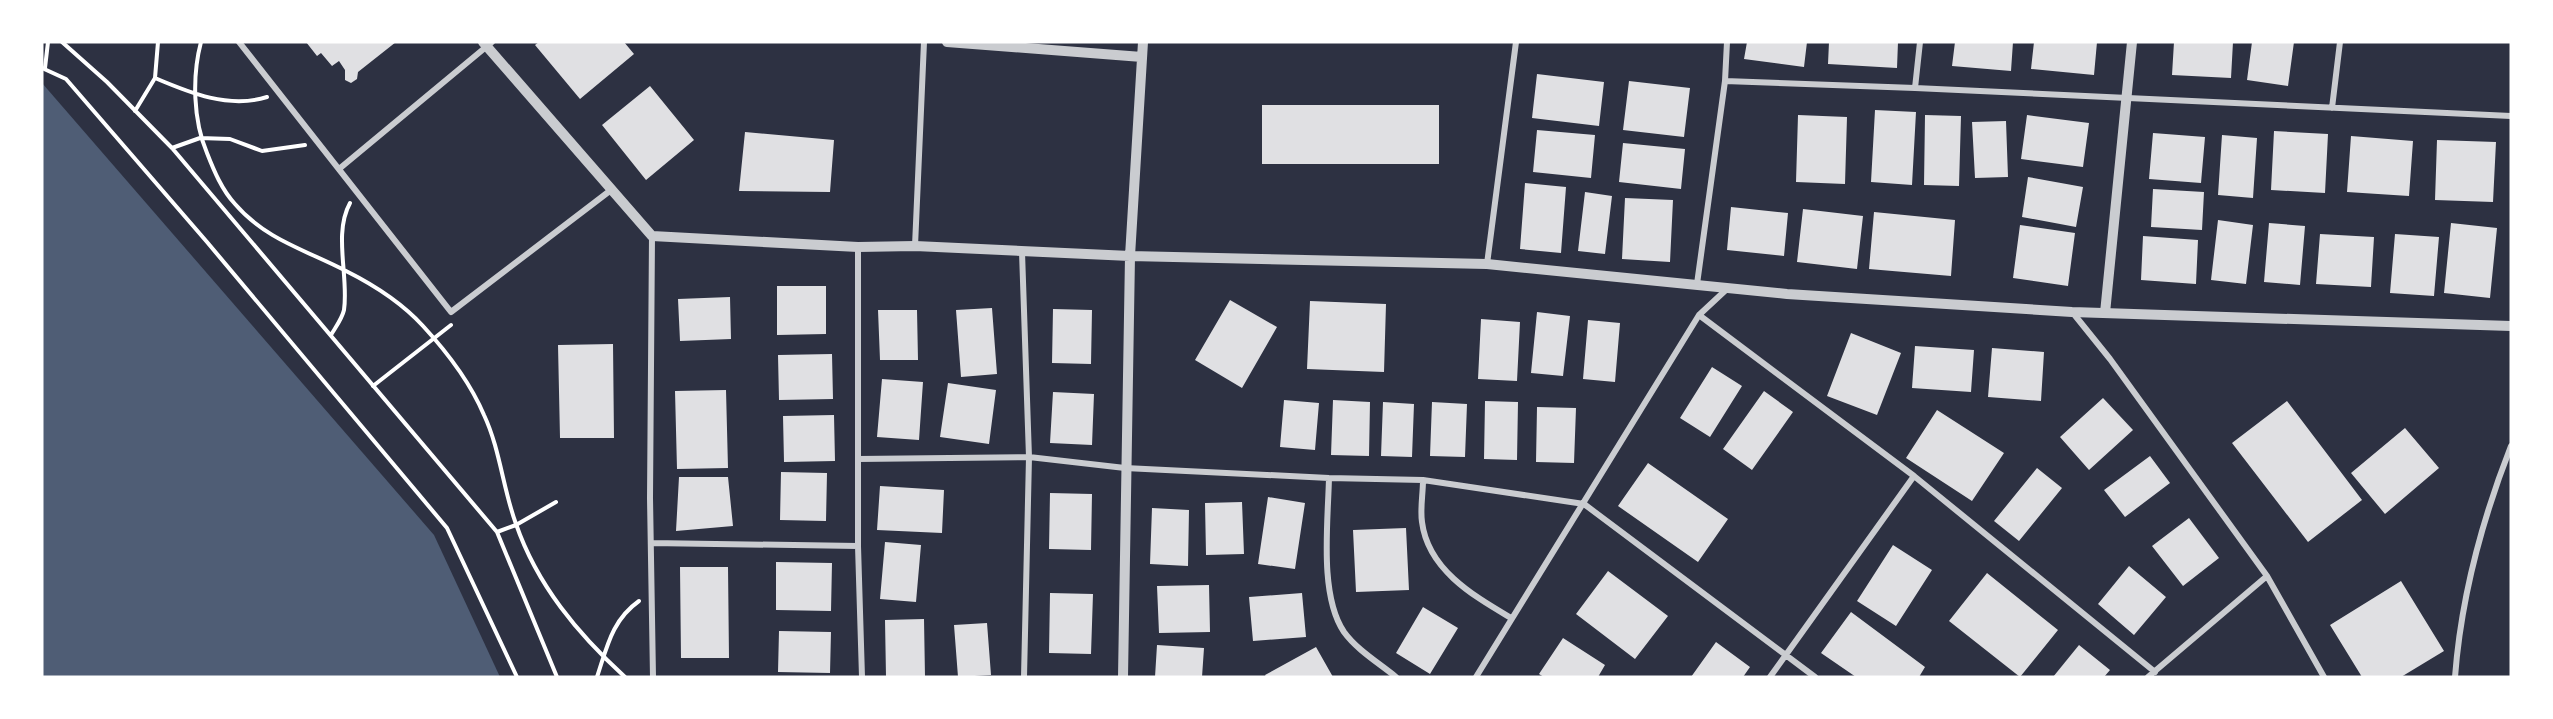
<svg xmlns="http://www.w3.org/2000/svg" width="2553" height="719" font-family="Cabin,sans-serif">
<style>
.water{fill:#4f5d75}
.building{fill:#e0e0e3}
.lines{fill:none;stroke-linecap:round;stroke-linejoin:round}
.path{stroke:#fff;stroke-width:4}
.minor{stroke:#caccd0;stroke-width:6}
.tertiary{stroke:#caccd0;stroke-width:10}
</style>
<rect width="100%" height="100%" fill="#2d3142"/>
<!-- water -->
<path class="water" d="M42 83 434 535 500 677H42Z"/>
<!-- building -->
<path class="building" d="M306 42H396L358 72 357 79 351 83 345 80V70L339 61 332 66 321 53 317 56Z
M539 42H624L634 54 580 99 535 45Z
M1747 42H1807L1804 67 1744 59Z
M1829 42H1898L1897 68 1828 64Z
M1955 42H2013L2011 71 1952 66Z
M2034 42H2097L2094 75 2031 69Z
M2174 42H2233L2231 78 2172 75Z
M2252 42H2294L2288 86 2247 80Z
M1537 74 1604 82 1599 126 1532 118Z
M1629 81 1690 88 1684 137 1623 130Z
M650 86 694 140 646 180 602 125Z
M1262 105H1439V164H1262Z
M1875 110 1916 112 1912 185 1871 182Z
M1798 115 1847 117 1845 184 1796 182Z
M1925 115 1961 116 1959 186 1924 185Z
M2027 115 2089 123 2083 167 2021 159Z
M2006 121 2008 177 1975 178 1972 122Z
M1537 130 1595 135 1591 178 1533 172Z
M2274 131 2328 134 2325 193 2271 190Z
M745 132 834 140 830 192 739 191Z
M2153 133 2205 137 2201 183 2149 179Z
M2222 135 2257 138 2253 198 2218 195Z
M2351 136 2413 141 2409 196 2347 192Z
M2437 140 2496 142 2493 202 2435 200Z
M1623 143 1685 149 1681 189 1619 182Z
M2028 177 2083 187 2076 227 2022 217Z
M1525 183 1566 187 1561 253 1520 249Z
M2153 189 2204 192 2202 230 2151 227Z
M1585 192 1612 196 1605 254 1578 251Z
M1625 198 1673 200 1670 262 1622 259Z
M1731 207 1788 213 1784 256 1727 250Z
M1803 209 1863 216 1857 269 1797 262Z
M1874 212 1955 220 1951 276 1869 269Z
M2218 220 2253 225 2246 284 2211 280Z
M2269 223 2305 226 2300 285 2264 282Z
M2451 223 2497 228 2490 298 2444 293Z
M2020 225 2075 233 2068 286 2013 278Z
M2320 234 2374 237 2371 287 2316 284Z
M2395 234 2439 237 2434 296 2390 293Z
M2143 236 2198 240 2196 284 2141 280Z
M777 286H826V334L777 335Z
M730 297 731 339 680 341 678 299Z
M1230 300 1277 327 1242 388 1195 360Z
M1310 301 1386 304 1384 372 1307 369Z
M992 308 997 374 961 377 956 310Z
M1053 309 1092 310 1091 364 1052 363Z
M878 310H917L918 360H880Z
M1537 312 1570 316 1563 376 1531 373Z
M1481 319 1520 322 1517 381 1478 379Z
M1588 320 1620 323 1615 382 1583 379Z
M1851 333 1901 353 1877 415 1827 396Z
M613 344 614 438H560L558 345Z
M1915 346 1974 350 1971 392 1912 388Z
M1992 348 2044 352 2041 401 1988 397Z
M832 354 833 399 779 400 778 355Z
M1712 367 1742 386 1710 437 1680 418Z
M882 379 923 382 919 440 877 437Z
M948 383 996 390 989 444 940 437Z
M726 390 728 468 677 469 675 391Z
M1764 391 1793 412 1752 470 1723 449Z
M1053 392 1094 394 1092 445 1050 443Z
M2103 398 2133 430 2089 470 2060 437Z
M1284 400 1319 403 1315 450 1280 447Z
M1333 400 1370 402 1369 456 1331 455Z
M1485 401 1518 402 1517 460 1484 459Z
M2287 401 2362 500 2308 542 2232 443Z
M1383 402 1414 404 1412 457 1381 456Z
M1432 402 1467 404 1465 457 1430 456Z
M1537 407 1576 408 1574 463 1536 462Z
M1937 410 2004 453 1972 501 1906 458Z
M834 415 835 461 784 462 783 416Z
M2405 428 2439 468 2385 514 2351 473Z
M2150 456 2170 483 2125 517 2104 490Z
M1648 463 1728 519 1698 562 1618 506Z
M2037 468 2062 488 2019 541 1994 521Z
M781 472 827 473 826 521 780 520Z
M679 477H728L733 526 676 531Z
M880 486 944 490 942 533 877 530Z
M1050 493 1092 494 1091 550 1049 549Z
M1268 497 1305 503 1295 569 1258 564Z
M1242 502 1244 554 1206 555 1205 503Z
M1152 508 1189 510 1188 566 1150 564Z
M2189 518 2219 558 2183 586 2152 546Z
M1406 528 1409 590 1356 592 1353 530Z
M885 542 921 545 916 602 880 599Z
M1893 545 1932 570 1896 626 1857 601Z
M776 562 832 563 831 611 776 610Z
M2129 566 2166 597 2134 635 2098 604Z
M680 567H728L729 658H681Z
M1608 571 1668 616 1635 659 1576 614Z
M1987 573 2058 630 2020 677 1949 621Z
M2401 581 2444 651 2401 677H2362L2330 625Z
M1209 585 1210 632 1159 633 1157 586Z
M1050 593 1093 594 1091 654 1049 653Z
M1302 593 1306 637 1253 641 1249 597Z
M1423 607 1458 628 1430 674 1396 653Z
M1851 612 1925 667 1919 677H1856L1821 653Z
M924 619 925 677H886L885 620Z
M987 623 991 675 958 677 954 625Z
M779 631 831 632 830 673 778 672Z
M1563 638 1605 665 1598 677H1544L1539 674Z
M1716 642 1750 667 1743 677H1691Z
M1157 645 1204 648 1202 677H1155Z
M2079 645 2110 670 2104 677H2053Z
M1316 647 1333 677H1266L1265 675Z"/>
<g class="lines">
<!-- path -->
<path class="path" d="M62 42 107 82 172 148 497 532 557 677
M201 42C192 76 193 120 207 153 214 171 222 190 235 204 266 240 306 250 346 271 374 285 402 303 423 326 447 352 470 382 484 415 500 449 503 489 516 524 537 585 578 634 625 677
M42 68 66 79 207 242 447 528 517 677
M45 68 48 42
M155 78C190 93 229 109 267 97
M135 111 155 78 158 42
M172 148 200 138 230 139 262 151 305 145
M331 335C335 328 342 319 344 310 349 277 333 234 350 203
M373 386 451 325
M497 532 516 525 556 502
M597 677C607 647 612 620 639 601"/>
<!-- minor -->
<path class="minor" d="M239 42 451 312 611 190
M1725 81 1915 88 2511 116
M1915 88 1920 42
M2332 108 2340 42
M339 169 492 42
M652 236 650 498 653 677
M915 246 924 42
M858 247V546L862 677
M1022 252 1029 457 1024 677
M1487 264 1516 42
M1697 284 1725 81 1727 42
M2073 313 2110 359 2267 576 2324 677
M1699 315 1914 476 2155 672
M858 459 1029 457 1125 468 1329 478 1423 480 1584 504 1815 677
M1329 478C1328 522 1319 595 1344 632 1357 650 1379 663 1396 677
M1423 480C1423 494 1420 509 1422 522 1428 570 1474 596 1511 618
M651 543 858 546
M1476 677 1699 315 1728 288
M1770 677 1914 476
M2148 677 2267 576
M2455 677C2461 598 2482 520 2511 446"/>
<!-- tertiary -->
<path class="tertiary" d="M483 42 652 236 858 247 915 246 1130 256 1487 264 1787 294 2072 312 2511 326
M947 42 1142 57
M2105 313 2132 42
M1123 677 1130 256 1143 42"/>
</g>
<!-- border -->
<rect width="2553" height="719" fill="none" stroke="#ffffff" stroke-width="87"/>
</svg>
